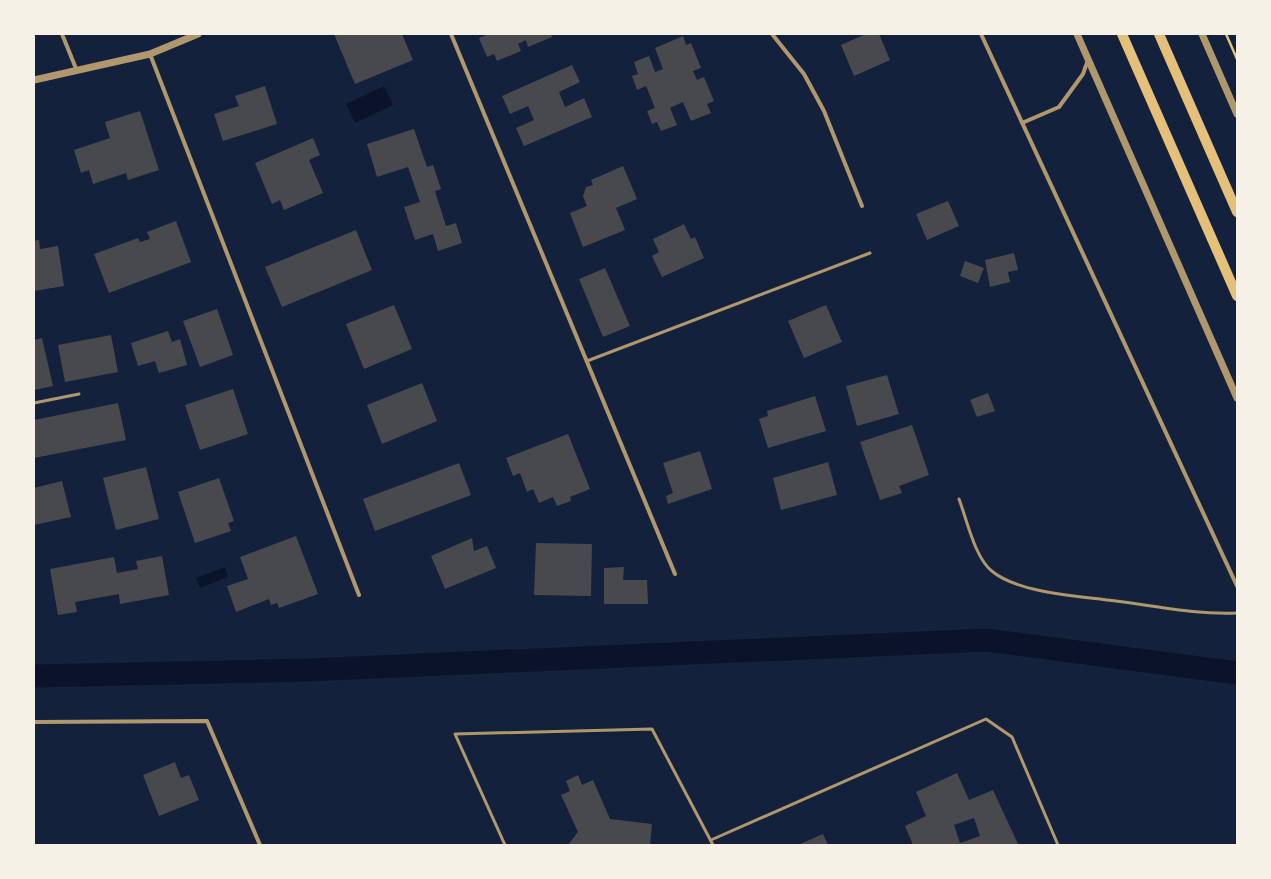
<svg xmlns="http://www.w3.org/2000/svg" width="1271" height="879" font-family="'IBM Plex Sans',sans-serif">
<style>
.water{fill:#0b132b}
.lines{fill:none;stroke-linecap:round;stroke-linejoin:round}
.canal{stroke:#0b132b;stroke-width:23}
.building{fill:#48494c;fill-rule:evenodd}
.path{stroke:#e5c07b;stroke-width:2.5}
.service{stroke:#b1986c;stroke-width:3}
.minor{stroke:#b1986c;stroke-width:4}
.tertiary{stroke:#b1986c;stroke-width:7}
.primary{stroke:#e5c07b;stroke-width:10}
</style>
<rect width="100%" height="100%" fill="#14213d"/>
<!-- water -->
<path class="water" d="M384 86 393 105 355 123 346 104Z
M225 567 228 577 200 588 196 578Z"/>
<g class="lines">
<!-- canal -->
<path class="canal" d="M34 676 308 670 986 640 1237 673"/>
</g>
<!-- building -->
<path class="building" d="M334 34H402L413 60 355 84Z
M489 34H551L552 37 528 47 526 40 518 44 521 51 497 61 494 54 487 57 479 38Z
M866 34H879L890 60 854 76 841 45Z
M683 36 686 45 691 43 701 68 693 71 697 80 704 77 714 101 707 104 711 113 691 121 683 102 670 108 677 125 661 131 657 122 652 124 647 111 655 108 646 86 637 90 632 76 638 74 634 62 649 56 655 72 663 69 655 48Z
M572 65 580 82 559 92 565 107 584 98 592 117 524 146 516 128 534 120 528 106 510 114 502 96Z
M265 86 277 124 223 141 214 114 239 106 235 96Z
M140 111 159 170 128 180 126 173 93 184 89 170 81 173 74 150 110 138 105 122Z
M414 129 427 167 433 165 441 189 435 191 446 226 456 223 462 243 438 251 433 234 415 240 404 207 420 202 408 167 377 177 367 144Z
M313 138 320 155 309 160 323 193 284 210 280 200 272 204 255 163Z
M623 166 637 199 616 208 625 230 583 247 570 213 587 206 583 196 586 187 593 185 591 180Z
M948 201 959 226 927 240 916 214Z
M176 221 191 262 109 293 94 254 138 238 140 242 150 239 147 232Z
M684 224 691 239 695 237 704 258 662 277 652 256 659 252 653 239Z
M356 230 372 270 282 307 265 267Z
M39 240 40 249 58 246 64 286 34 291V241Z
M1014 253 1018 270 1008 272 1010 282 990 287 985 260Z
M965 261 984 268 978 283 960 276Z
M605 268 630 326 603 337 579 279Z
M394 305 412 349 364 369 346 324Z
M826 305 842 342 804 358 788 321Z
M217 309 233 355 200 367 183 321Z
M168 331 172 342 180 339 187 365 159 373 155 361 138 366 131 343Z
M111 335 118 372 65 382 58 345Z
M42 338 53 386 34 390V340Z
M887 375 899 414 857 426 846 386Z
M422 383 437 421 382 444 367 405Z
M233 389 248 434 200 450 185 405Z
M988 393 995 411 977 417 970 400Z
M815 396 826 431 768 448 759 419 768 416 767 411Z
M118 403 126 440 34 458V420Z
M912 425 929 475 899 486 902 493 880 500 860 442Z
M568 434 590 489 570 497 571 501 557 506 553 497 539 503 533 489 527 492 520 473 513 476 506 458Z
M700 451 712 489 668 504 666 496 673 493 663 463Z
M828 462 837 495 781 510 773 478Z
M459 463 471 495 375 531 363 499Z
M146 467 159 519 116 530 103 478Z
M219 478 234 521 228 523 231 531 195 543 178 492Z
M62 481 71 517 34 525V488Z
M296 536 318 594 279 608 277 603 271 605 269 599 236 612 227 586 248 579 240 557Z
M472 538 474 551 487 546 496 568 445 589 431 556Z
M536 543 592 544 591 596 534 595Z
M162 556 169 595 120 604 119 594 75 602 77 612 58 615 50 569 114 557 117 573 138 569 136 561Z
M624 567 623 580H647L648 604H604V568Z
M175 762 181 778 189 775 199 800 159 816 143 775Z
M957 773 969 800 993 790 1018 844 913 845 905 826 926 816 916 792ZM974 818 980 836 960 843 954 825Z
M578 775 582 785 593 780 610 819 652 824 650 845H568L578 832 561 795 570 791 566 781Z
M823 834 828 845H798Z"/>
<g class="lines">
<!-- path -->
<path class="path" d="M1226 34 1237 59"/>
<!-- service -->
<path class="service" d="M587 361 870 253
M34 403 79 394
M959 499C967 520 975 559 993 572 1021 594 1082 596 1116 601 1156 606 1197 615 1237 613
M711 840 986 719 1012 737 1058 845
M505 845 455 734 652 729 713 845"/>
<!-- minor -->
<path class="minor" d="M62 34 77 71
M451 34 675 574
M772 34 804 74 824 111 862 206
M981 34 1237 586
M150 54 359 595
M1022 123 1059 107 1083 74 1088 60
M34 722 207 721 260 845"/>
<!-- tertiary -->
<path class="tertiary" d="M1077 34 1237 398
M1202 34 1237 114
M34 80 150 54 198 34"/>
<!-- primary -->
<path class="primary" d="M1122 34 1237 296
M1159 34 1237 212"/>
</g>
<!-- border -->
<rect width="1271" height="879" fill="none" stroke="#f6f1e7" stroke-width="70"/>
</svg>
